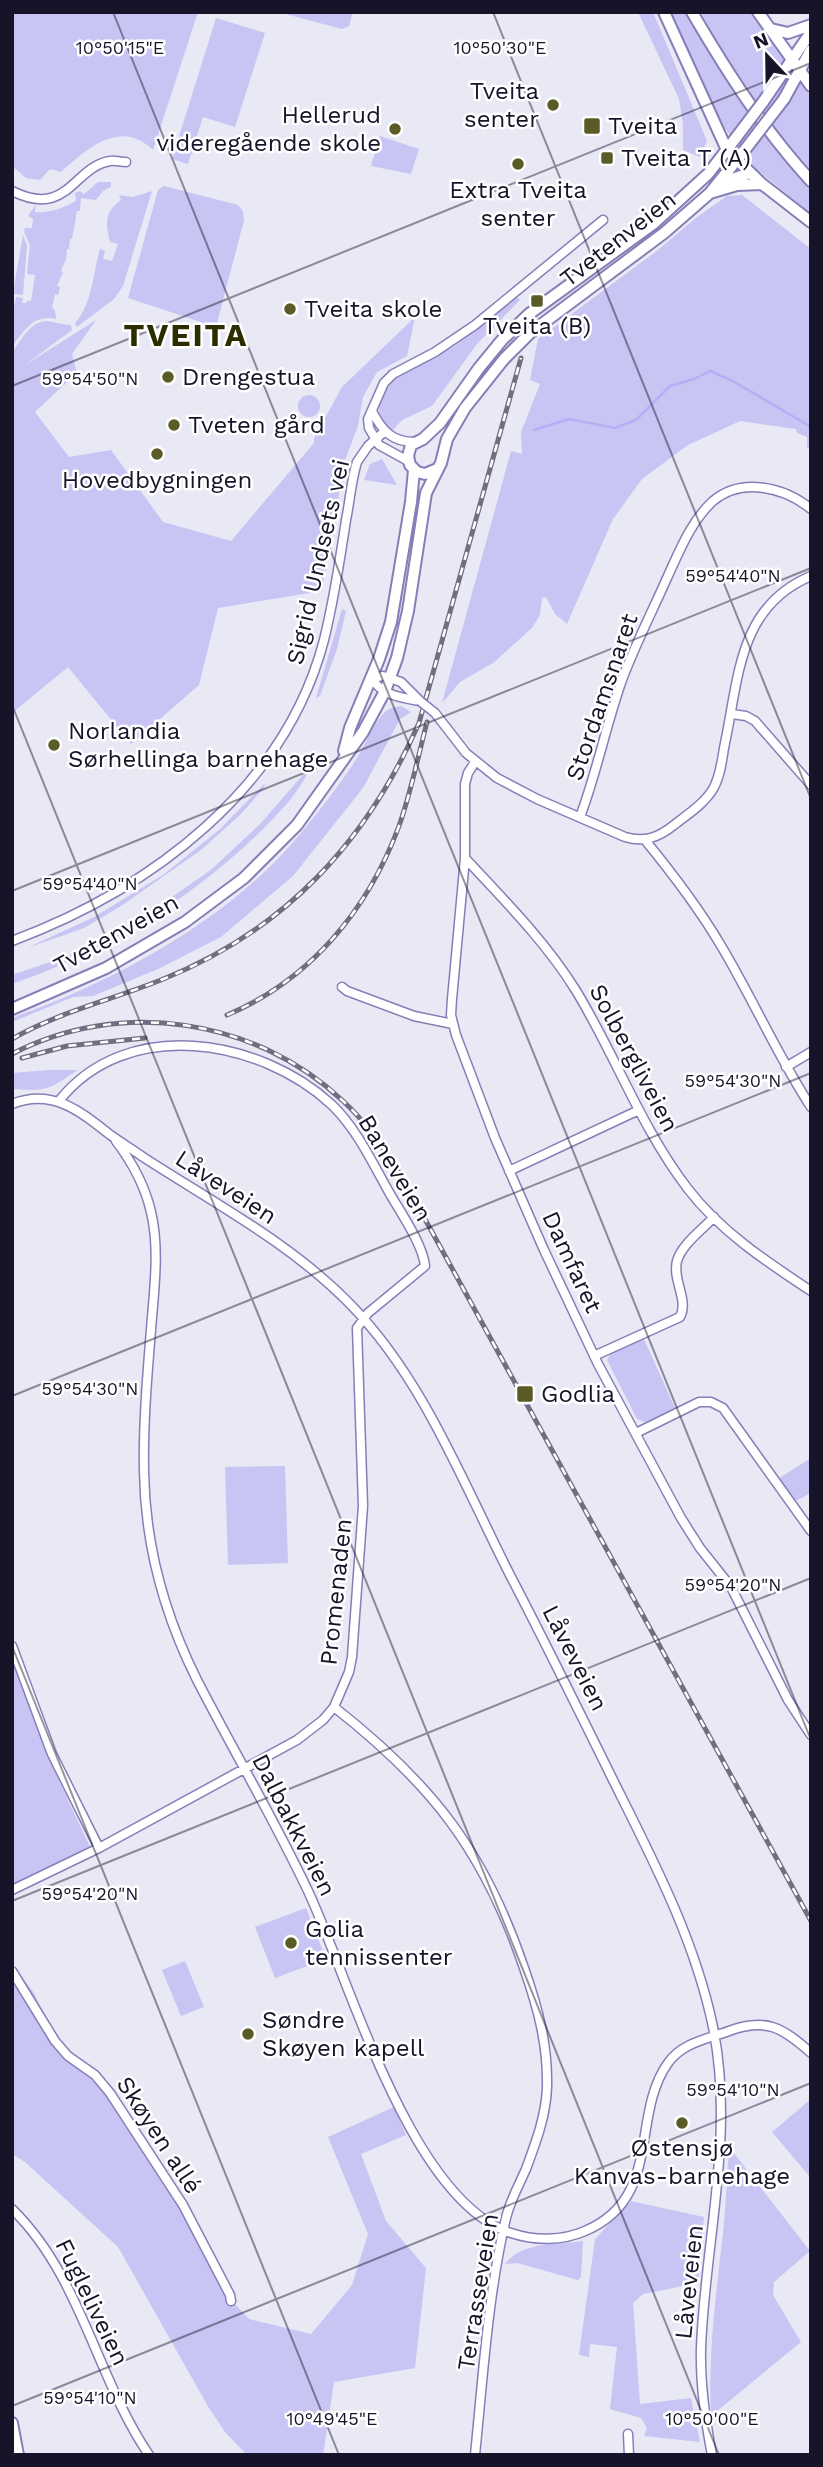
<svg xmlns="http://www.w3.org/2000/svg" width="823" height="2467" font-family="'Work Sans',sans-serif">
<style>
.green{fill:#c8c4f3}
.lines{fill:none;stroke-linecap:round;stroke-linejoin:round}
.stream{stroke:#b7aff5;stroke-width:2.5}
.street-casing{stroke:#867fb7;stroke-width:11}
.secondary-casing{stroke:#867fb7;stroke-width:14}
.street{stroke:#fff;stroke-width:8}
.secondary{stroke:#fff;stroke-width:10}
.rail-casing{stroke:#706e80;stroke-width:5}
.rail{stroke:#fff;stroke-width:2.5;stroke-dasharray:8;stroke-linecap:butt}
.street-bridge-casing{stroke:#867fb7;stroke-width:11;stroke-linecap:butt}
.secondary-bridge-casing{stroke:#867fb7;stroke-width:14;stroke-linecap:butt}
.street-bridge{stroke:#fff;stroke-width:8}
.secondary-bridge{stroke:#fff;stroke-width:10}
.ticks{fill:none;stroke:#17142a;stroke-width:2;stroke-opacity:0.45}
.poi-dot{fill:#5b5b28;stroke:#fff;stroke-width:2.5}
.labels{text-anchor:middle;stroke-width:5;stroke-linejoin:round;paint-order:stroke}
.poi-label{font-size:24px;fill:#17142a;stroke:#fff;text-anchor:start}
.street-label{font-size:24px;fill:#17142a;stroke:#fff}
.district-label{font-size:32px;font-weight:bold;letter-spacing:2px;fill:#2d2d02;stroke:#fff}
.ticks-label{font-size:18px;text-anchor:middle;fill:#17142a;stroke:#fff;stroke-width:5;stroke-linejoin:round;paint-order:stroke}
</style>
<rect width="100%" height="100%" fill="#e9e8f5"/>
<!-- green -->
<path class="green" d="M12 12H198L153 150C120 118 87 149 61 172L50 169 40 180 26 178 12 166Z
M278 12H353L349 26 342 29Z
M638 12H653L707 141 700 157 683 150V124L679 99Z
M670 12H686L733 90 764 134 811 189V214L749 163 746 154 717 119Z
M701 12H751L811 97V170C769 123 729 68 701 12Z
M216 18 265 33 235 127 203 117 188 164 172 159Z
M380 136 419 149 411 174 371 166Z
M98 182H111V187L103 191 96 200 81 198 80 211H77L72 239H70L69 249H67L66 259 61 271 63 272 57 286 60 287 58 295 55 294 52 308 55 310 56 319C33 314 24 331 12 347V317L16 297 23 298 22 303H26L27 301H31L35 275 27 274 30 245 24 232 25 228H32L33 219 28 216 36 204 35 212C51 213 63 208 76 201L75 193 80 191 84 194Z
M164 186 238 205 243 211 244 220 216 327 128 298 158 190Z
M152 191 123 286 114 299 77 327 75 323C92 305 93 273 100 249L105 251 103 259 112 261 118 244 110 242C105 223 105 211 121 200L119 195 133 197Z
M742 195 811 249V449L807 447V437L797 433 796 429 740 421 688 445 642 479 613 519 567 624 555 614 546 597 542 598 540 615 532 628 493 663 460 682 442 703 511 451 522 454 521 432 540 384 530 380 538 339 658 250 697 217 727 196Z
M23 235 27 246 23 295 14 294V287Z
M517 297 520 300 477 344 432 406 402 420 392 431C370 414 379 394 397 378L455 346Z
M415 317 407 356 377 372 363 397 358 426 345 460 322 591 218 608 199 685 131 744 68 667 12 713V352C21 341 30 321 47 321 55 322 63 325 71 325L72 330 25 365 96 320 72 354 76 370 68 381 35 412 69 457 111 450 163 522 231 541 314 443V438L342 387Z
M298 406a11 11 0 1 1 22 0a11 11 0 1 1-22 0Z
M382 459 397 485 364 480 370 464Z
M342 609 346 611 337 649 320 696 316 698Z
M401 706 411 712 400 719 363 788 293 876 221 937 158 969 93 996 73 997 12 1022V1019L17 1016C119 979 231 918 301 833 320 810 339 786 355 761 364 747 372 727 382 715 387 709 394 707 401 706Z
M308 769 309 770C299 792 281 811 264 828 194 898 105 952 12 984V975L100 945 115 937 212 869 260 824Z
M265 783 264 788 241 814 201 850 121 906 84 928 27 948 94 917 163 875 219 830Z
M49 1070H78C47 1090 50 1091 12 1089V1073Z
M643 1337 675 1408 647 1423 637 1419 607 1360 611 1353Z
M811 1458V1493L790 1504 773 1482Z
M285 1466 288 1563 228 1565 225 1467Z
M12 1659 48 1757 90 1847 12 1887Z
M306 1908 326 1959 275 1978 255 1927Z
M185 1961 204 2007 181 2016 162 1970Z
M12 1964 34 1993 62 2050 96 2075 164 2176 231 2300 249 2319 311 2334 352 2285 368 2234 328 2137 394 2107 406 2135 361 2154 386 2221 426 2268 415 2368 334 2382 323 2455H247L225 2432 209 2408 118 2247 25 2162 12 2154Z
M811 2099V2178L772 2132Z
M729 2147 810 2251 774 2282 773 2295 801 2342 711 2416C708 2354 716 2294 723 2233 726 2204 727 2175 729 2147Z
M631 2201 704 2217 698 2283 643 2294 633 2303 640 2404 691 2398 700 2442 644 2436 647 2428 641 2418 610 2409 617 2347 590 2344 589 2357 579 2355 595 2239Z
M583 2241 581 2277 578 2280 517 2263 505 2264C523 2241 556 2245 583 2241Z"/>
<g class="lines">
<!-- stream -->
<path class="stream" d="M534 430 569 419 615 428 636 420 670 386 694 379 710 371 733 381 811 427"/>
<defs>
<path id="street" d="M12 191C68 219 73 167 110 161 114 160 121 162 126 162
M372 411C382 431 392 442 415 442
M408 461 379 445 369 428 368 419 384 383 393 374 435 352 475 325 603 220
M383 676 401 682 420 701C403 698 380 695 372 678Z
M435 713 466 753 497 778 537 799 625 837C645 843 659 837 674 825 688 814 704 804 713 789 720 777 722 761 724 748 739 680 737 607 811 576
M732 714 746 716 755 721 811 785
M475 762 468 773 465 784V858L452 999 451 1015 456 1035 495 1138 544 1250 598 1364 681 1518 700 1548 731 1587 788 1700 811 1735
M580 817C597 772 606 725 622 680 635 645 652 612 667 578 679 552 691 521 713 501 742 477 784 487 811 509
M645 840C672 873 698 907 720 944 752 997 777 1055 811 1107
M465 858C504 900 545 941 575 989 615 1054 641 1128 688 1189 720 1231 767 1262 811 1291
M12 941C151 889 285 789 324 640 334 600 340 560 346 520 350 501 351 481 357 462L368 446 384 432
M342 987 347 991 414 1016 453 1024
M786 1067 811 1052
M12 1104C52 1088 80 1111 109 1134 120 1142 132 1149 143 1157 214 1203 292 1244 351 1305 424 1380 463 1483 510 1575 546 1644 580 1713 614 1782 653 1860 695 1940 713 2027 735 2135 705 2241 701 2348 700 2384 705 2419 712 2455
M116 1141C132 1162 145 1186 151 1212 159 1245 155 1283 152 1317 148 1368 143 1420 144 1471 145 1545 164 1614 197 1680 233 1750 274 1819 308 1891 350 1980 410 2200 511 2233 535 2241 562 2241 585 2231 663 2198 630 2116 668 2063 682 2043 707 2039 729 2031 766 2017 783 2028 811 2053
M509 1171 639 1110
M594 1356 680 1317C689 1300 672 1280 677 1261 682 1244 702 1230 714 1217
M636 1433 699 1402H711L723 1408 811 1531
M12 1646 52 1754 99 1848
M334 1707C431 1783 484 1850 524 1968 538 2008 548 2045 547 2087 546 2116 536 2142 526 2169 519 2185 510 2201 506 2218 488 2294 483 2377 475 2455
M12 1890 99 1848 297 1740 323 1720 334 1707 349 1672 352 1657 363 1506 357 1328 368 1313 425 1266C423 1245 401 1213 390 1194 373 1164 357 1129 332 1105 260 1038 126 1016 59 1101
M12 1971 55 2041 68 2056 95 2075 110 2093 183 2205 230 2295 231 2301
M12 2209C81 2276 96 2377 149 2455
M628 2434 629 2455"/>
<path id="secondary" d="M664 12 727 150 762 184 811 222
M692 12C727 72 764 130 811 181
M758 12 811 86
M771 29 788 33 811 25
M784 99 811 50
M763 102 811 32
M717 184 750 173
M710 193 737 185 762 184
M437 469 425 474 417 472 410 465 408 456 411 445 423 439 440 423 479 368 502 340 529 314 653 224 708 174 735 139
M344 751 350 728 379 659 391 622 411 502 414 470
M12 1009 106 968 185 922 244 878 297 825 363 732 385 691 397 658 408 611 426 493 441 463 447 439 465 408 504 359 530 333 664 233 710 193 744 151
M12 2423 18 2455"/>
</defs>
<!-- street casing -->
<use href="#street" class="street-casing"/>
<!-- secondary casing -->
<use href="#secondary" class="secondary-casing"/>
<!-- street -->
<use href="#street" class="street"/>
<!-- secondary -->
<use href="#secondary" class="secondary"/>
<defs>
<path id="rail" d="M227 1015C310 980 368 910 399 826 411 792 418 757 427 722
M12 1039C59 1012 111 1000 161 980 284 931 366 843 419 723L521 358
M12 1054C120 998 255 1018 343 1101 368 1124 387 1152 404 1181L811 1921
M22 1058 67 1046 145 1038"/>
</defs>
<!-- rail casing -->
<use href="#rail" class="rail-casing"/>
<!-- rail -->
<use href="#rail" class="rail"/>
<defs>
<path id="street-bridge" d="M420 701 435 713"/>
<path id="secondary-bridge" d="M735 139 763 102
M744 151 784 99"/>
</defs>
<!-- street-bridge casing -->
<use href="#street-bridge" class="street-bridge-casing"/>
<!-- secondary-bridge casing -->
<use href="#secondary-bridge" class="secondary-bridge-casing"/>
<!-- street-bridge -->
<use href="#street-bridge" class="street-bridge"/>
<!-- secondary-bridge -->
<use href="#secondary-bridge" class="secondary-bridge"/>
</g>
<!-- ticks -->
<path class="ticks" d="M113 12 811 1740M493 12 811 799M12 386 811 63M12 705 719 2455M12 891 811 568M12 1396 811 1073M12 1646 339 2455M12 1901 811 1578M12 2406 811 2083"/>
<!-- markers -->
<g class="poi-dot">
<circle cx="553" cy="105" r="7"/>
<rect x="583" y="117" width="18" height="18" rx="3.5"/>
<circle cx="395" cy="129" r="7"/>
<rect x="600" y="151" width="14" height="14" rx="3.5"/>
<circle cx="518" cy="164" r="7"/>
<rect x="530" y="294" width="14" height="14" rx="3.5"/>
<circle cx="290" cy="309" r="7"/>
<circle cx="168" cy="377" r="7"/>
<circle cx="174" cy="425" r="7"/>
<circle cx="157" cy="454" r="7"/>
<circle cx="54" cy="745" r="7"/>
<rect x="516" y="1385" width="18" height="18" rx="3.5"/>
<circle cx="291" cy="1943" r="7"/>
<circle cx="248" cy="2034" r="7"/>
<circle cx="682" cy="2123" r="7"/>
</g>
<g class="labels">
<!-- poi labels -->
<g class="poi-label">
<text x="539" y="99" text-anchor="end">Tveita<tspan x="539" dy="28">senter</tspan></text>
<text x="381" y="123" text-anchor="end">Hellerud<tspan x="381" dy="28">videregående skole</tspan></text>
<text x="608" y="134">Tveita</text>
<text x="621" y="166">Tveita T (A)</text>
<text x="518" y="198" text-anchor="middle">Extra Tveita<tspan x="518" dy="28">senter</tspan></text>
<text x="304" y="317">Tveita skole</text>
<text x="537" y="334" text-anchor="middle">Tveita (B)</text>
<text x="182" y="385">Drengestua</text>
<text x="188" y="433">Tveten gård</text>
<text x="157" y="488" text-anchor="middle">Hovedbygningen</text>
<text x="68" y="739">Norlandia<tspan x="68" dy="28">Sørhellinga barnehage</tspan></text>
<text x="541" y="1402">Godlia</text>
<text x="305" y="1937">Golia<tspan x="305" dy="28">tennissenter</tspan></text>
<text x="262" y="2028">Søndre<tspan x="262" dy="28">Skøyen kapell</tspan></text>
<text x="682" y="2156" text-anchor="middle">Østensjø<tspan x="682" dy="28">Kanvas-barnehage</tspan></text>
</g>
<!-- street labels -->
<g class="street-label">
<text transform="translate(618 239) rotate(-38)" y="8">Tvetenveien</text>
<text transform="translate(318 562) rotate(-77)" y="8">Sigrid Undsets vei</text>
<text transform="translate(602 697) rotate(-71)" y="8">Stordamsnaret</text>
<text transform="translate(116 934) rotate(-29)" y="8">Tvetenveien</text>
<text transform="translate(634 1058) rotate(62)" y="8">Solbergliveien</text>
<text transform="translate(395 1168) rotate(59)" y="8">Baneveien</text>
<text transform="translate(226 1187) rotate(33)" y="8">Låveveien</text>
<text transform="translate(572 1262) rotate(65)" y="8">Damfaret</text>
<text transform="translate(336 1592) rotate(-84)" y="8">Promenaden</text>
<text transform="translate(575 1658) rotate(63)" y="8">Låveveien</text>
<text transform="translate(294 1825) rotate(63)" y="8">Dalbakkveien</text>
<text transform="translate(159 2135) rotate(57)" y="8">Skøyen allé</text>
<text transform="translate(689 2282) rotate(-84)" y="8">Låveveien</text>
<text transform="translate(478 2292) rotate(-81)" y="8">Terrasseveien</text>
<text transform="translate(92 2302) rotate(64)" y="8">Fugleliveien</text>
</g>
<!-- district labels -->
<g class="district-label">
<text x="186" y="346">TVEITA</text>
</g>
</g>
<g class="ticks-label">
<text x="120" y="54">10°50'15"E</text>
<text x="500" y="54">10°50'30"E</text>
<text x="90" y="385">59°54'50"N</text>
<text x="733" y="582">59°54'40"N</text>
<text x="90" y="890">59°54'40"N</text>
<text x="733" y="1087">59°54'30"N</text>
<text x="90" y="1395">59°54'30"N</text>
<text x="733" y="1591">59°54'20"N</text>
<text x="90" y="1900">59°54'20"N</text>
<text x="733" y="2096">59°54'10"N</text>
<text x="90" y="2404">59°54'10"N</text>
<text x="332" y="2425">10°49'45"E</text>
<text x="712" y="2425">10°50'00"E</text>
</g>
<!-- border -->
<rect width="823" height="2467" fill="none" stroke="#17142a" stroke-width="28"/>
<!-- north arrow -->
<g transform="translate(767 56) rotate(338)" stroke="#ffffff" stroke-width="5" paint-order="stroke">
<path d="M0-5L12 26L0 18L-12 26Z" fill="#17142a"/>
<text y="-10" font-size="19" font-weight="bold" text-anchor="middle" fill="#17142a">N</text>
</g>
</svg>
